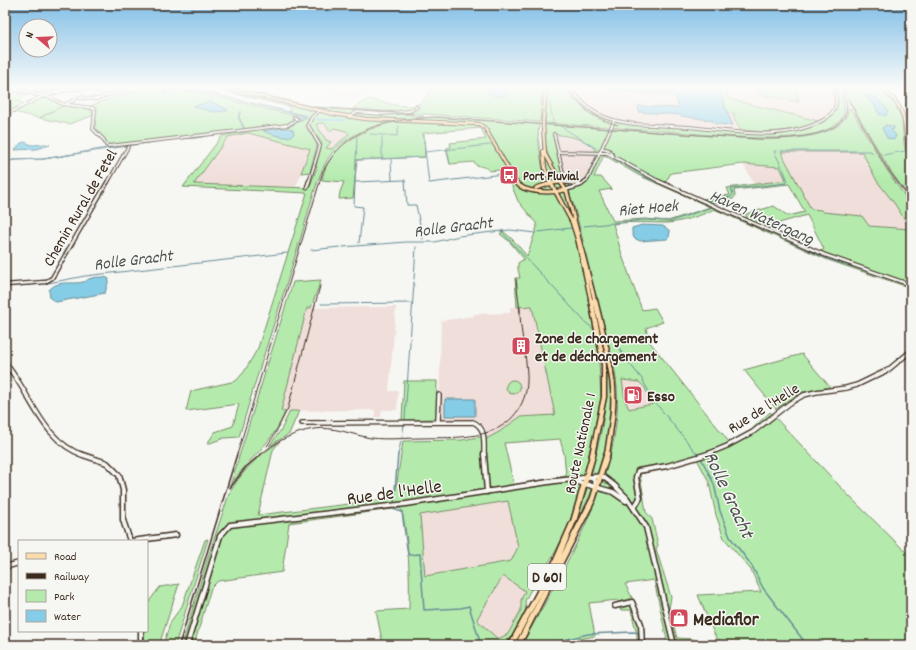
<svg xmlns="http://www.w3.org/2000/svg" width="916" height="650" font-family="Dekko,sans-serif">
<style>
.built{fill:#f0deda}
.green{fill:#b4ebad;stroke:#788a66;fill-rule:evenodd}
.water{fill:#85cde6;stroke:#678c96}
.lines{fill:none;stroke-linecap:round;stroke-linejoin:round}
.stream-far1{stroke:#678c96;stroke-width:1}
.stream{stroke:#678c96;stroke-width:1.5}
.canal{stroke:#85cde6;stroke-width:2}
.minor-far3-casing{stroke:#3b2a1e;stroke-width:4}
.minor-far2-casing{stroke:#3b2a1e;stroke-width:5}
.minor-far1-casing{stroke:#3b2a1e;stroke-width:6}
.minor-casing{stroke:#3b2a1e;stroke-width:7}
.major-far3-casing{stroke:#3b2a1e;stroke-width:4.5}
.major-far2-casing{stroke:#3b2a1e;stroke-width:5.5}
.major-far1-casing{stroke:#3b2a1e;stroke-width:7}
.major-casing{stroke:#3b2a1e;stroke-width:8}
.highway-casing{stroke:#3b2a1e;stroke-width:4.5}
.minor-far3{stroke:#f6f6f2;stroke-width:2}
.minor-far2{stroke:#f6f6f2;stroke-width:2.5}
.minor-far1{stroke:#f6f6f2;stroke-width:3.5}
.minor{stroke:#f6f6f2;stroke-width:4}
.major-far3{stroke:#fddcac;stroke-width:2.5}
.major-far2{stroke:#fddcac;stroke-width:3}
.major-far1{stroke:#fddcac;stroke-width:4}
.major{stroke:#fddcac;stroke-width:5}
.highway{stroke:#fddcac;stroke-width:2.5}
.rail-far1{stroke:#3b2a1e;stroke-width:1}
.rail{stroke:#3b2a1e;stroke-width:1.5}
.major-bridge-casing{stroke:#3b2a1e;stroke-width:4.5;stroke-linecap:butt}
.major-bridge{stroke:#fddcac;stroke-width:2.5}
.labels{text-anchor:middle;stroke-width:3;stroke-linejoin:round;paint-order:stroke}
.far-poi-label{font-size:13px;font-weight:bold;fill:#3b2a1e;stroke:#f6f6f2;text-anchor:start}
.shield{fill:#f6f6f2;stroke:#73675e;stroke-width:1}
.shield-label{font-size:15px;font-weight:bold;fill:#3b2a1e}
.street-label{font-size:16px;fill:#3b2a1e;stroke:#f6f6f2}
.poi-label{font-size:16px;font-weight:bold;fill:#3b2a1e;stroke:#f6f6f2;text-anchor:start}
.water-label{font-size:17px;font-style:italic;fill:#4e5350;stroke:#f6f6f2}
.near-street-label{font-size:19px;fill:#3b2a1e;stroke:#f6f6f2}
.near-poi-label{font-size:19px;font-weight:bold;fill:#3b2a1e;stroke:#f6f6f2;text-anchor:start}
.near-water-label{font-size:20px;font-style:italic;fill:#4e5350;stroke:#f6f6f2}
</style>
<rect width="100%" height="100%" fill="#f6f6f2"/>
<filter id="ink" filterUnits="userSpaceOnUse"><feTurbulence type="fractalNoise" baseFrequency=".025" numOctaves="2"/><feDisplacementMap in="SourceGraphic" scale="8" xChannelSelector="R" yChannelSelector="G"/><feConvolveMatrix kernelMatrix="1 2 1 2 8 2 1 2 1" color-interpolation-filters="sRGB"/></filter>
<g filter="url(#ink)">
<!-- built -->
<path class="built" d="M310 88H370L357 98Z
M566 88H610L611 91 675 95 679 109 638 106 681 115 682 116 706 119 714 121 716 124 733 125 723 103 722 95 716 88H833L838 101 837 108 834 113 816 125 807 128 775 133 755 132 632 124 610 121 600 117 584 109 577 100 574 101Z
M322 123 330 131 334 128 346 131 349 134 332 149 325 148 330 143 326 140 316 124Z
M248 133 310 149 296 187 193 184 228 137Z
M552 134 574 136 595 150 597 154 585 180 574 183 564 179Z
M780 152H862L877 181 894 203 911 229 869 226 823 212 821 210 810 209Z
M743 164 781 167 787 180 754 184Z
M532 306 555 416 520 417 499 432 486 439 485 429 481 423 476 419H439L441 321 474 316V314L510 313V307Z
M396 307 389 391H398L397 410H382L381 417H375V410L281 411 307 308Z
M622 380 639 382 653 404 629 409 625 400Z
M508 501 518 547 510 561 424 576 420 515Z
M503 576 525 591 521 600V610L508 634 498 639 478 622 477 619Z"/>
<!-- green -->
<path class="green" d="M141 88H180L300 117 288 124 255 127 191 137H175L134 143 112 146 106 145 105 140 94 127 97 109 90 106Z
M210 88H228L318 108 424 116C392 121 356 126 333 152 318 168 308 215 301 237 281 304 258 370 239 437L224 438 207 444 215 432 233 426 239 404 186 411 191 391 236 381 244 372 258 348 307 193 183 187 222 136 261 129 291 126 307 117 288 112 291 107ZM309 118 312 119 308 125 322 143 316 166 317 167 309 188 194 184 228 137 248 133 310 149 301 173 310 172 317 146V143L305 126ZM322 123H324L330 131 334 128 346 131 349 134 332 149 326 148 331 142 326 140 316 124Z
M432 88H542L540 122 353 109 368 99C380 101 407 110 418 104 423 102 429 93 432 88Z
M547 88H564L574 100H577L590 113 600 117 621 123 755 132C780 133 855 130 833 88H838C883 167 678 128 648 130 635 130 622 128 609 127 587 126 566 124 545 123Z
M716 88H749L750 89 725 90 728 98 733 100 818 121C801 132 759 134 740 129L733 116 735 114 728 113C723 104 723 95 716 88Z
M794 88 796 89 799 102 758 94 756 89Z
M842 88H879L896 105 902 121 904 145 911 164V199L891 172Z
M12 92 21 94 26 93 30 94 16 101 26 104 12 111 5 110V93Z
M43 97 52 99 62 106 39 118 14 112Z
M65 105C68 106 72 108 75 108 83 109 84 105 92 111V116L69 124 40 118Z
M849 108 851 109 887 170 911 205V288L828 260 714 209C704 215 678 223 666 223 649 223 631 221 613 224L623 258 642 310 655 308 663 322 646 328 649 341 729 442 750 431 770 412 849 496 911 557V645H729L716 638 698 595 761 592 751 570 724 538 716 515 709 482 697 459 640 474 646 512 652 519 658 545 656 549 671 597 669 608 677 638 693 639 699 645H668L654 580 625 584C636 605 645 622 644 645H637V635L631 610H621L618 600 589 603 595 636 548 645H522C563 568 628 469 616 378 614 362 608 344 604 328 597 298 589 268 582 237 578 221 574 203 567 188 553 160 543 160 545 124L753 139C778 139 844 142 849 108ZM553 134C567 136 590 138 597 154L585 180 579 182H568V179H564ZM781 152H862L877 181 894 203 911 229 869 226 862 216 823 212 821 210 811 209ZM604 155 638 175 710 207 668 221 645 219 613 221 599 191 612 189 601 177H594ZM743 164 780 167 786 180 727 188 730 195 702 199 665 183 671 173ZM789 184 805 212 788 216 774 206 746 214 747 219 712 203 733 199 735 196 734 190ZM807 215 824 249 823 250 820 251 765 227ZM622 380 639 382 644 387 653 404 629 409 625 400Z
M440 117 539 124 538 138 544 178 542 185H549L551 188 569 219 573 229 598 342 601 399 585 472 569 524 556 551 529 593 525 601 526 610 510 641 503 643 502 645H383L376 611 409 609C410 575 409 544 402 511L400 508 289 523 282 572 218 581 211 588 194 645H182L207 560 229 494C240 474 256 457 275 445L279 442 273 450 258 515 382 500 395 496 403 441 462 440 485 436 486 439 499 432 520 417 555 415 532 306 517 307 515 278H520L518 269V263L524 259 509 241 500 234 503 231 513 240 527 256 537 227 536 223 518 201 509 179 503 173H500L499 170 489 171 487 168 476 165 474 162 450 164 447 148 451 147 450 143 486 139 481 128 424 133 425 157 357 160 353 198 339 199 340 192 344 182 322 180C323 175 325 168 328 163 348 127 402 118 440 117ZM560 439 564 454 566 476 514 485 504 443ZM508 501 518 547 511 561 425 576 420 515ZM503 576 525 591 521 600V610L508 634 498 639 479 622 477 619Z
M545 159C556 172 573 202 572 219 563 204 544 176 545 159Z
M321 280 311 308H307L281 411H285C275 442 247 459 230 486L293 282Z
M802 354 830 387 802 392 776 409 744 370Z
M607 360C614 404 610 431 600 474L591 475 602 428 606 398Z
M506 387a7 7 0 1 1 14 0a7 7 0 1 1-14 0Z
M404 381H437L436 415 434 419 402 420Z
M290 411H299L289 434 269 446 281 430Z
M587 486 592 487 593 489 583 510 582 518 566 546 578 517Z
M208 539 175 645H163L171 621 182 606 205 540Z
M179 584 159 645H145L144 631H147V604L160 587Z"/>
<!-- water -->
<path class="water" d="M163 88 167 93 182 89H185L187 91 196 90 186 88H188L307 116 291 126 259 128 194 138H179L43 159 14 160 5 162 14 160 44 159 112 147 177 138H195L244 129 238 117 241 111 239 117 245 129 290 125 303 116 197 90 187 92 182 89 165 94Z
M484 88H506L508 95C499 97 489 97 484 88Z
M610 88 673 90V88H716L722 95 723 103 733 125 716 124 710 120 681 116V115L639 112 638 106 679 108 675 95 610 91Z
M867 95C876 96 882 103 888 110L886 116 879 114 875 106 866 96Z
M211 102 227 109 228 111 213 112 193 106Z
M886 125 894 127V129L891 130 896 135 894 140 887 138 882 128Z
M278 128H287L293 130 294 134C288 141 271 134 263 131Z
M25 142 32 145 46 144 50 145 37 149 15 150 21 143Z
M642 225 663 226 670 231 669 237 667 239 640 241 634 238 632 232V228Z
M105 277 109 279 105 293 56 302 50 298 49 290C59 279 71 285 83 282 88 281 85 281 89 279 93 277 100 277 105 277Z
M445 399H475V416H445Z"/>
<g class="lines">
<!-- stream-far1 -->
<path class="stream-far1" d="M551 101 550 105 553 122 556 123
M560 126 597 149
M423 133 429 183 503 174
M370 134 397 136 399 126
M357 137 354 206 363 207 359 243
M382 137V159
M186 138H192
M142 144 153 142
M112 147 119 146
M103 149 109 148
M446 149 450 164
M777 151H774L782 167
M781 151H871L873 154
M425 152 490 145
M883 155 905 151
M609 156 643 176 708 205
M43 159 70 155
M391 159 392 180
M356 160 425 157
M5 162 14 160
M356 182 405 180 407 205H416L423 239
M5 187 10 188 5 194
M706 201 731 197 733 194 731 189 786 183 788 181 783 169
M711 206 828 259 911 286
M584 226 643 220 672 221 712 207
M501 231 510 230 535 233
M538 232 571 228
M343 247 406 242H435L459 236 501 231 587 324 595 330
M311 250 340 247
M414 279 416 247
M5 287 43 284 85 276 287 253
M321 304 412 303
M606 334 608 335
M612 337 625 358 642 379 654 401 698 455
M405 419 414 282
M402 437 404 425
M398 455 401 441"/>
<!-- stream -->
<path class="stream" d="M697 454 699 456
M701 458 714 484 720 511 730 537 752 566 763 588 807 645
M394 503 398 454
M393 509 402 512 408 555 420 554 424 610 461 608 469 606 481 645
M544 645 588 634 633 632 640 633 638 645"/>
<!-- canal -->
<path class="canal" d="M317 119C323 121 336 119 344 120"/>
<defs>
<path id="minor-far3" d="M8 88 52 98 62 104 93 108 95 111 93 129 104 140 106 145 109 146 288 125 297 119 294 117
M85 88 99 91 106 88
M570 88C589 113 603 120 634 124 652 125 671 126 689 127 733 131 784 143 825 119 837 111 839 100 832 88
M36 91 54 88
M57 91 65 88 69 90
M79 98 97 99 126 88
M66 104 82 96
M5 115 43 96 67 90 86 88
M349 117 357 112 382 114 410 111 417 107
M554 134 564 177
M602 148 609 150 613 155
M558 152 607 153 660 182
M108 182 128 147
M309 182 320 146 308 125 312 117 320 110
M585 182 588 179 614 121"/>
<path id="minor-far2" d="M658 181 825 255 911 285
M562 182 579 184
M307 187 309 181
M565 190 581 185 586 181
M5 285 45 282 52 278 108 181"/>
<path id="minor-far1" d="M5 363C31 393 42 441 83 455
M438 421 439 395
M302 423 473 422C486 427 484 442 484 455
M705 455 727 446 753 432 790 403 804 395 816 392 846 388 857 385 888 370 911 351"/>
<path id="minor" d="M80 454 107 463 119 475 123 490V520L130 541
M484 454 487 492
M590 477 594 480 597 486
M571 480 613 492 626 501
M634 508 640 498 636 477 638 471 667 466 708 454
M132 541 176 535
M5 567 19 563
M615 606 632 602 641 624 642 645
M141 631V645
M187 645 220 536 230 525 406 504 555 481 602 476 614 485 627 498 646 527 674 645"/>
<path id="major-far3" d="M225 88 286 102
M285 102 334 114 366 119 479 124 485 128 516 182
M543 121 546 88
M543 126 545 154 561 182
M543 151 545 168 550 182"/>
<path id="major-far2" d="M515 181C523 194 552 193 565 190
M550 181 572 222 578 241 591 301
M560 181 567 192 595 301
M536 188 552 183 562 182"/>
<path id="major-far1" d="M591 300 604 365V397L592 455
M595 300C602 329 610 358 613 387 615 410 610 432 607 455"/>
<path id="major" d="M511 645 556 561 574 520 593 454
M518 645 593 499 607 454"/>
<path id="highway" d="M881 88C914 113 900 127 911 159
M907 118 911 151"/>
</defs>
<!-- minor-far3 casing -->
<use href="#minor-far3" class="minor-far3-casing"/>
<!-- minor-far2 casing -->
<use href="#minor-far2" class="minor-far2-casing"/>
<!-- minor-far1 casing -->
<use href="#minor-far1" class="minor-far1-casing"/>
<!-- minor casing -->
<use href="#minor" class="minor-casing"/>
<!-- major-far3 casing -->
<use href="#major-far3" class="major-far3-casing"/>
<!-- major-far2 casing -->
<use href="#major-far2" class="major-far2-casing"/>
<!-- major-far1 casing -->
<use href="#major-far1" class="major-far1-casing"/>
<!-- major casing -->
<use href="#major" class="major-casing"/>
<!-- highway casing -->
<use href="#highway" class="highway-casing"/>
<!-- minor-far3 -->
<use href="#minor-far3" class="minor-far3"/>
<!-- minor-far2 -->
<use href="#minor-far2" class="minor-far2"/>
<!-- minor-far1 -->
<use href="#minor-far1" class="minor-far1"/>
<!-- minor -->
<use href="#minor" class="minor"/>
<!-- major-far3 -->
<use href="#major-far3" class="major-far3"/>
<!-- major-far2 -->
<use href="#major-far2" class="major-far2"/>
<!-- major-far1 -->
<use href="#major-far1" class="major-far1"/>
<!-- major -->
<use href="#major" class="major"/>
<!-- highway -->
<use href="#highway" class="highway"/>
<!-- rail-far1 -->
<path class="rail-far1" d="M230 88 314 107 413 114
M567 88C582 110 592 118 618 125
M848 100 887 168 911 201
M516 279 520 312
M267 446 275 434 288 408 320 286
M237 455 323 171C346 127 387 120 433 117L759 139C781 139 846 139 847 107 847 103 844 96 843 92
M260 455C275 442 294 432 314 429 334 426 352 435 371 438 388 440 405 438 422 438 461 437 510 442 525 395 532 372 519 334 520 308"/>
<!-- rail -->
<path class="rail" d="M230 488 246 467 261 454
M179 645 237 454"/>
<defs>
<path id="major-bridge" d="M543 121V126"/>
</defs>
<!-- major-bridge casing -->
<use href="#major-bridge" class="major-bridge-casing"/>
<!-- major-bridge -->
<use href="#major-bridge" class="major-bridge"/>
</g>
</g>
<!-- sky -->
<linearGradient id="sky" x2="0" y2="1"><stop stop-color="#80bee7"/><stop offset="0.49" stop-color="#fbfbf9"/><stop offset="1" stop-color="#fbfbf9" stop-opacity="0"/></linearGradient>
<rect width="916" height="179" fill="url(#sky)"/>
<!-- icons -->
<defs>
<symbol id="bus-square" viewBox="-11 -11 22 22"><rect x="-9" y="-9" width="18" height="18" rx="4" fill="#d1495b" stroke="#f6f6f2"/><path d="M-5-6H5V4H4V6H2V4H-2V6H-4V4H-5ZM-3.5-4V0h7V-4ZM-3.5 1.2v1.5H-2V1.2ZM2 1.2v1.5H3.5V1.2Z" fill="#fff"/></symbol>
<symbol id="building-square" viewBox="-11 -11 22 22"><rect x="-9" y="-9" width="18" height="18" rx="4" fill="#d1495b" stroke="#f6f6f2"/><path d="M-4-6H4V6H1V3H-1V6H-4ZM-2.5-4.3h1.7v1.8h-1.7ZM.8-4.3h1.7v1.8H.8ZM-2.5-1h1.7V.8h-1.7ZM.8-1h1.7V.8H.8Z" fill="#fff"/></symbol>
<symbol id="fuel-square" viewBox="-11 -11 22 22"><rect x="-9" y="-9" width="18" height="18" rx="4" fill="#d1495b" stroke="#f6f6f2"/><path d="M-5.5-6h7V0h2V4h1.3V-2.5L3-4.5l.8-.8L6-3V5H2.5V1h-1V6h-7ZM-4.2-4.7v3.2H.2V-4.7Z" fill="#fff"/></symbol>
<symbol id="shop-square" viewBox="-11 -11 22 22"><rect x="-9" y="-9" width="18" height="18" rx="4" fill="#d1495b" stroke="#f6f6f2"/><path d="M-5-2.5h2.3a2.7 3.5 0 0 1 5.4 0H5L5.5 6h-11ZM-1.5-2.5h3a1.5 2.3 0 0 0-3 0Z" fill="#fff"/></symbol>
</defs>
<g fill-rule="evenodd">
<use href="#bus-square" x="498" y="164" width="22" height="22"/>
<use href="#building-square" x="510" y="335" width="22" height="22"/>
<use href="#fuel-square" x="622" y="384" width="22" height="22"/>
<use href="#shop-square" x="668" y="607" width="22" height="22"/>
</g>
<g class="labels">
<!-- far-poi labels -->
<g class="far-poi-label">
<text x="523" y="180">Port Fluvial</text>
</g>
<!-- shield labels -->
<rect class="shield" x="528" y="564" width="38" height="26" rx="3"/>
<g class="shield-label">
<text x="547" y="582">D 601</text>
</g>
<!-- street labels -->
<g class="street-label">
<text transform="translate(79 207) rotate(-60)" y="6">Chemin Rural de Fetel</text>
<text transform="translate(763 407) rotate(-32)" y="6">Rue de l'Helle</text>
<text transform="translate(579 443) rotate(-78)" y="6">Route Nationale 1</text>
</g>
<!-- poi labels -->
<g class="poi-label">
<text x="535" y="343">Zone de chargement<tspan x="535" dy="18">et de déchargement</tspan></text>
<text x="647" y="401">Esso</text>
</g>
<!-- water labels -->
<g class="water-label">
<text transform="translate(648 207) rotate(-5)" y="6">Riet Hoek</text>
<text transform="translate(762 216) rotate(24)" y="6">Haven Watergang</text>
<text transform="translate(453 226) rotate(-7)" y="6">Rolle Gracht</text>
<text transform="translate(133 259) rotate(-7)" y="6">Rolle Gracht</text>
</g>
<!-- near-street labels -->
<g class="near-street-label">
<text transform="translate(394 491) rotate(-8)" y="7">Rue de l'Helle</text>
</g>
<!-- near-poi labels -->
<g class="near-poi-label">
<text x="693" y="625">Mediaflor</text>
</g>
<!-- near-water labels -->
<g class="near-water-label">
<text transform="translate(730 494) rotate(65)" y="7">Rolle Gracht</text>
</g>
</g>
<!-- margin -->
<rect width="916" height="650" fill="none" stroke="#f6f6f2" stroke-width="20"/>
<rect x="10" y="10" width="896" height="630" fill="none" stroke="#3b2a1e" stroke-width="1.5" filter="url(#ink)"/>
<!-- legend -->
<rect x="18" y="540" width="130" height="92" fill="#f6f6f2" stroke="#aba49d"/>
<rect x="26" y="553" width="20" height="6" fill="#fddcac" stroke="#aba49d"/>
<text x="54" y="560" font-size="12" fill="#3b2a1e">Road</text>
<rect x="26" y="573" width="20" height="6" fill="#3b2a1e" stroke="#aba49d"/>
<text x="54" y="580" font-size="12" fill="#3b2a1e">Railway</text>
<rect x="26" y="590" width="20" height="12" fill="#b4ebad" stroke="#aba49d"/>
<text x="54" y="600" font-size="12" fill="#3b2a1e">Park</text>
<rect x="26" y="610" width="20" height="12" fill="#85cde6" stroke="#aba49d"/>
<text x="54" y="620" font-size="12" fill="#3b2a1e">Water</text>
<!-- north arrow -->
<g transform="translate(38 38) rotate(289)"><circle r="19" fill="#f6f6f2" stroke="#aba49d"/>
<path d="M0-3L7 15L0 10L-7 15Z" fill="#d1495b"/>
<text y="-6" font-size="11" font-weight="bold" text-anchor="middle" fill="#3b2a1e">N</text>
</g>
</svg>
